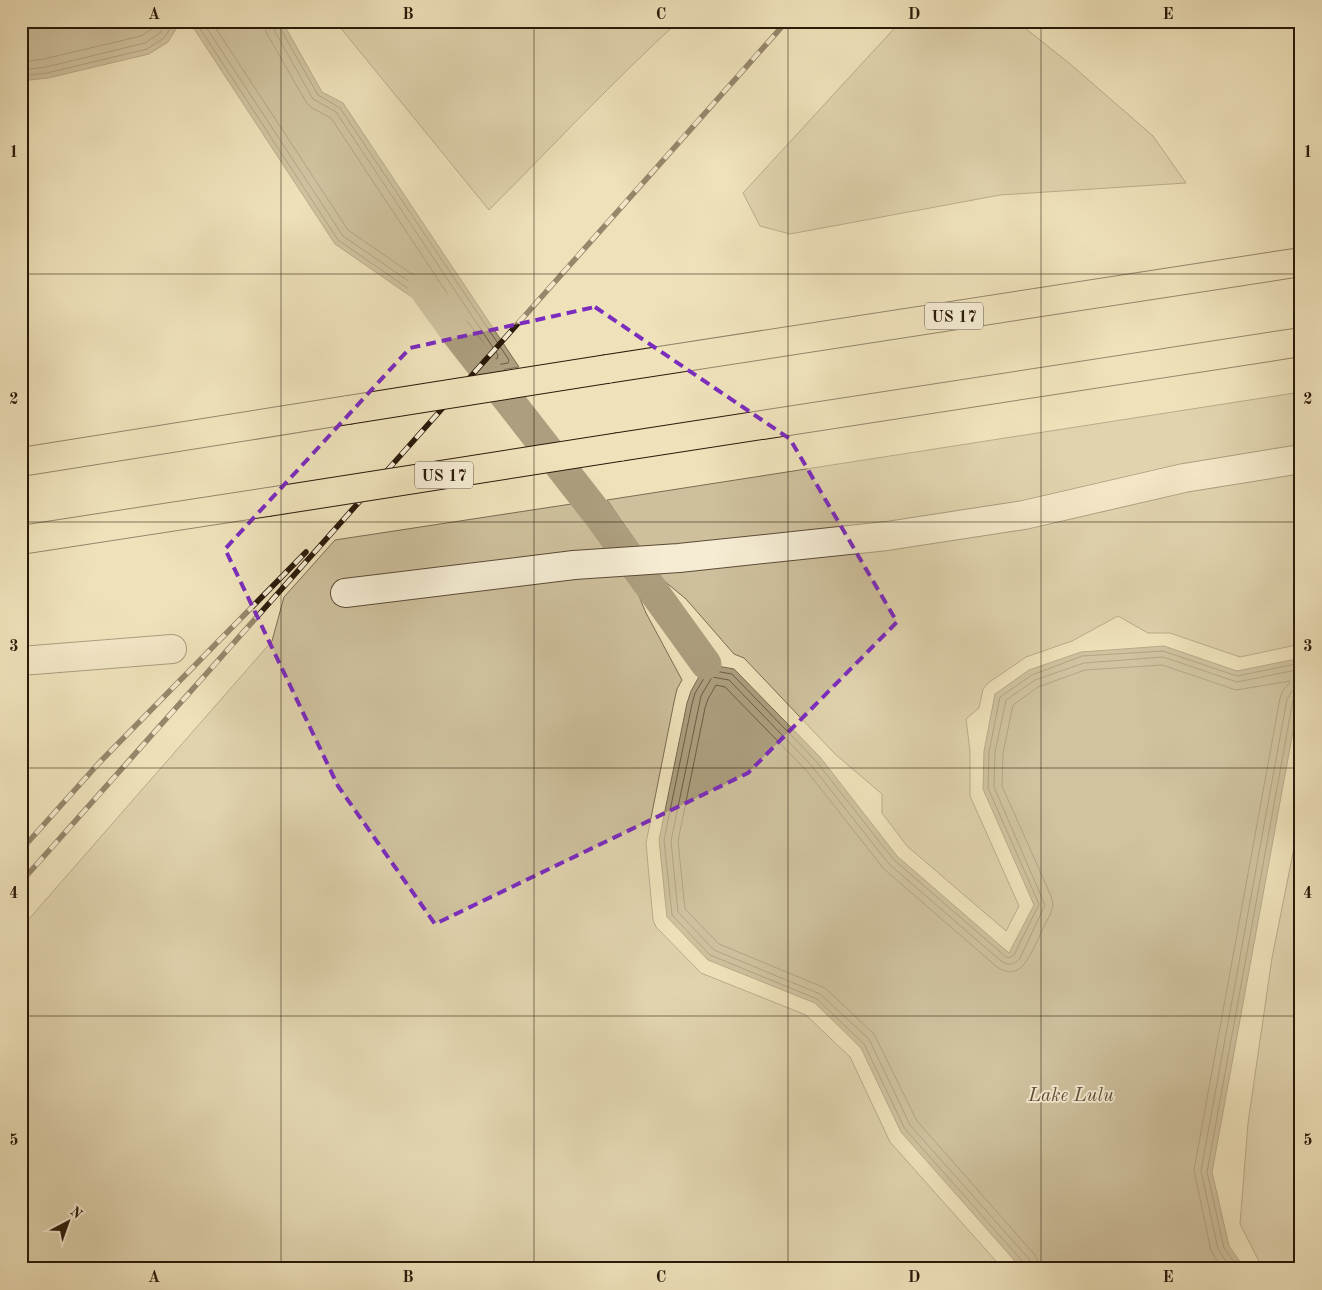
<svg xmlns="http://www.w3.org/2000/svg" width="1322" height="1290" font-family="'Old Standard TT',serif">
<style>
.green{fill:#cec09d;stroke:#7c6c53}
.water{fill:#ac9e7e;stroke:#78694f}
.lines{fill:none;stroke-linecap:round;stroke-linejoin:round}
.shore{stroke:#6b5c44;stroke-width:1}
.canal{stroke:#ac9e7e;stroke-width:31}
.minor-casing{stroke:#5b4b36;stroke-width:30}
.highway-casing{stroke:#2a1909;stroke-width:30}
.minor{stroke:#f5ecd3;stroke-width:28}
.highway{stroke:#efe2bb;stroke-width:28}
.rail-casing{stroke:#2a1909;stroke-width:5.5}
.rail{stroke:#f5ecd3;stroke-width:4;stroke-dasharray:11;stroke-linecap:butt}
.highway-bridge-casing{stroke:#2a1909;stroke-width:30;stroke-linecap:butt}
.highway-bridge{stroke:#efe2bb;stroke-width:28}
.marked{fill:none;stroke:#7b2cbf;stroke-width:4;stroke-dasharray:10 6;stroke-linejoin:round}
.grid{fill:none;stroke:#2a1909;stroke-width:1;stroke-opacity:0.55}
.labels{text-anchor:middle;stroke-width:4;stroke-linejoin:round;paint-order:stroke}
.shield{fill:#f5ecd3;stroke:#675846;stroke-width:1}
.shield-label{font-size:16px;font-weight:bold;fill:#2a1909}
.water-label{font-size:19px;font-style:italic;fill:#5e4e38;stroke:#f5ecd3}
.neatline{fill:none;stroke:#2a1909;stroke-width:2}
.grid-label{font-size:16px;text-anchor:middle;font-weight:bold;fill:#2a1909}
</style>
<rect width="100%" height="100%" fill="#efe2bb"/>
<filter id="stains"><feTurbulence type="fractalNoise" baseFrequency=".004" numOctaves="4"/><feColorMatrix values="0 0 0 0 .2 0 0 0 0 .09 0 0 0 0 .02 0 0 0 .5 -.17"/></filter>
<radialGradient id="worn" r=".72"><stop offset=".6" stop-color="#630" stop-opacity="0"/><stop offset="1" stop-color="#630" stop-opacity=".3"/></radialGradient>
<!-- green -->
<path class="green" d="M335 21H679C613 81 552 147 489 210Z
M901 21H1016L1069 63 1153 136 1186 183 1000 195 790 234 760 226 743 193Z
M1301 392V644L1240 657 1170 633H1148L1118 616 1072 641 1026 657 988 683 983 689 979 708 966 719 970 751V796L1019 906 1006 931 907 846 882 813V794L835 754 744 658 734 654 686 599 663 580 607 500Z
M578 503 634 584 646 613 682 680 677 689 674 702 646 843 653 920 656 927 701 973 806 1015 850 1057 890 1142 1003 1269H21V928L272 641 284 597 335 540Z
M1301 813V1269H1263L1240 1224 1248 1123 1272 958Z"/>
<!-- water -->
<path class="water" d="M38 21H181L168 42 149 54 48 78 21 81V25Z
M189 21H282L322 92 343 103 519 367 489 372 461 331 335 244Z
M1164 646 1237 671 1301 658V688L1212 1172 1229 1246 1245 1269H1022L901 1132 861 1048 815 1003 708 960 667 917 659 840 687 703 691 691 706 664 734 669 820 757 897 856 1009 953 1034 905 983 789 984 751 995 694 1029 670 1081 652Z"/>
<g class="lines">
<!-- shore -->
<path class="shore" d="M195 21 338 240 464 327 491 366 508 363 509 360 340 108 318 95 279 26 278 21
M202 21 343 236 468 322 494 358 497 359 498 355 336 112 313 99 273 28 272 21
M211 21 348 230 444 296H447V293L331 118 312 108 306 102 266 32 264 21
M21 62 44 59 141 36 154 28 158 21
M21 70 46 67 145 43 160 33 167 21
M21 76 47 73 147 49 164 38 175 21
M1026 1269 1024 1263 905 1129 864 1044 817 999 710 955 672 915 664 840 692 704 695 693 709 670 732 674 816 761 893 859 1005 956 1009 958 1014 955 1039 904 988 788 989 752 1000 697 1032 675 1082 656 1163 651 1237 676 1301 663
M1032 1269 1029 1259 910 1125 869 1039 820 994 714 950 678 912 671 841 701 696 712 677 729 680 811 765 889 864 1001 961C1008 966 1015 965 1020 958L1045 905 994 787 995 752 1006 700 1035 680 1084 663 1163 657 1237 682 1301 669
M1040 1269 1039 1262 1035 1255 917 1121 874 1034 825 988 719 944 685 909 678 841 705 708 708 699 716 685 725 687 806 770 884 869 997 967C1020 982 1028 958 1037 942 1041 932 1046 922 1051 913L1053 905 1051 896 1002 786 1003 753 1013 705 1038 687 1085 670 1162 665 1236 690 1290 681V683L1283 690 1280 698 1194 1170 1211 1251 1222 1269
M1231 1269 1218 1249 1201 1171 1287 699 1292 691 1301 689
M1239 1269 1224 1248 1207 1172 1293 700 1296 696 1301 695"/>
<!-- canal -->
<path class="canal" d="M423 287 457 334 600 517 706 664"/>
<defs>
<path id="minor" d="M345 593 574 565 679 558 887 536 1024 515 1184 478 1301 459
M21 661 172 649"/>
<path id="highway" d="M607 369 1301 262
M619 447 1301 342
M21 462 348 410
M21 540 268 502"/>
</defs>
<!-- minor casing -->
<use href="#minor" class="minor-casing"/>
<!-- highway casing -->
<use href="#highway" class="highway-casing"/>
<!-- minor -->
<use href="#minor" class="minor"/>
<!-- highway -->
<use href="#highway" class="highway"/>
<defs>
<path id="rail" d="M21 850 99 763 306 552
M21 882C277 595 531 308 787 21"/>
</defs>
<!-- rail casing -->
<use href="#rail" class="rail-casing"/>
<!-- rail -->
<use href="#rail" class="rail"/>
<defs>
<path id="highway-bridge" d="M348 410 607 369
M268 502 619 447"/>
</defs>
<!-- highway-bridge casing -->
<use href="#highway-bridge" class="highway-bridge-casing"/>
<!-- highway-bridge -->
<use href="#highway-bridge" class="highway-bridge"/>
</g>
<!-- marked area -->
<path d="M0 0H1322V1290H0ZM595 307 790 439 897 622 748 773 435 924 338 786 225 549 410 348Z" fill="#efe2bb" fill-opacity=".55" fill-rule="evenodd"/>
<path class="marked" d="M595 307 790 439 897 622 748 773 435 924 338 786 225 549 410 348Z"/>
<!-- grid -->
<path class="grid" d="M281 21V1269M534 21V1269M788 21V1269M1041 21V1269M21 274H1301M21 522H1301M21 768H1301M21 1016H1301"/>
<g class="labels">
<!-- shield labels -->
<g class="shield">
<rect x="925" y="302.5" width="58" height="27" rx="4"/>
<rect x="415" y="461.5" width="58" height="27" rx="4"/>
</g>
<g class="shield-label">
<text x="954" y="322">US 17</text>
<text x="444" y="481">US 17</text>
</g>
<!-- water labels -->
<g class="water-label">
<text x="1071" y="1101">Lake Lulu</text>
</g>
</g>
<!-- margin -->
<rect width="1322" height="1290" fill="none" stroke="#efe2bb" stroke-width="55"/>
<!-- north arrow -->
<g transform="translate(68 1222) rotate(41)" stroke="#f5ecd3" stroke-width="4" paint-order="stroke">
<path d="M0-4L9 19L0 12L-9 19Z" fill="#2a1909"/>
<text y="-8" font-size="14" font-weight="bold" text-anchor="middle" fill="#2a1909">N</text>
</g>
<rect x="28" y="28" width="1266" height="1234" class="neatline"/>
<g class="grid-label">
<text x="154" y="19">A</text>
<text x="408" y="19">B</text>
<text x="661" y="19">C</text>
<text x="914" y="19">D</text>
<text x="1168" y="19">E</text>
<text x="14" y="157">1</text>
<text x="1308" y="157">1</text>
<text x="14" y="404">2</text>
<text x="1308" y="404">2</text>
<text x="14" y="651">3</text>
<text x="1308" y="651">3</text>
<text x="14" y="898">4</text>
<text x="1308" y="898">4</text>
<text x="14" y="1145">5</text>
<text x="1308" y="1145">5</text>
<text x="154" y="1282">A</text>
<text x="408" y="1282">B</text>
<text x="661" y="1282">C</text>
<text x="914" y="1282">D</text>
<text x="1168" y="1282">E</text>
</g>
<rect width="100%" height="100%" filter="url(#stains)"/>
<rect width="100%" height="100%" fill="url(#worn)"/>
</svg>
